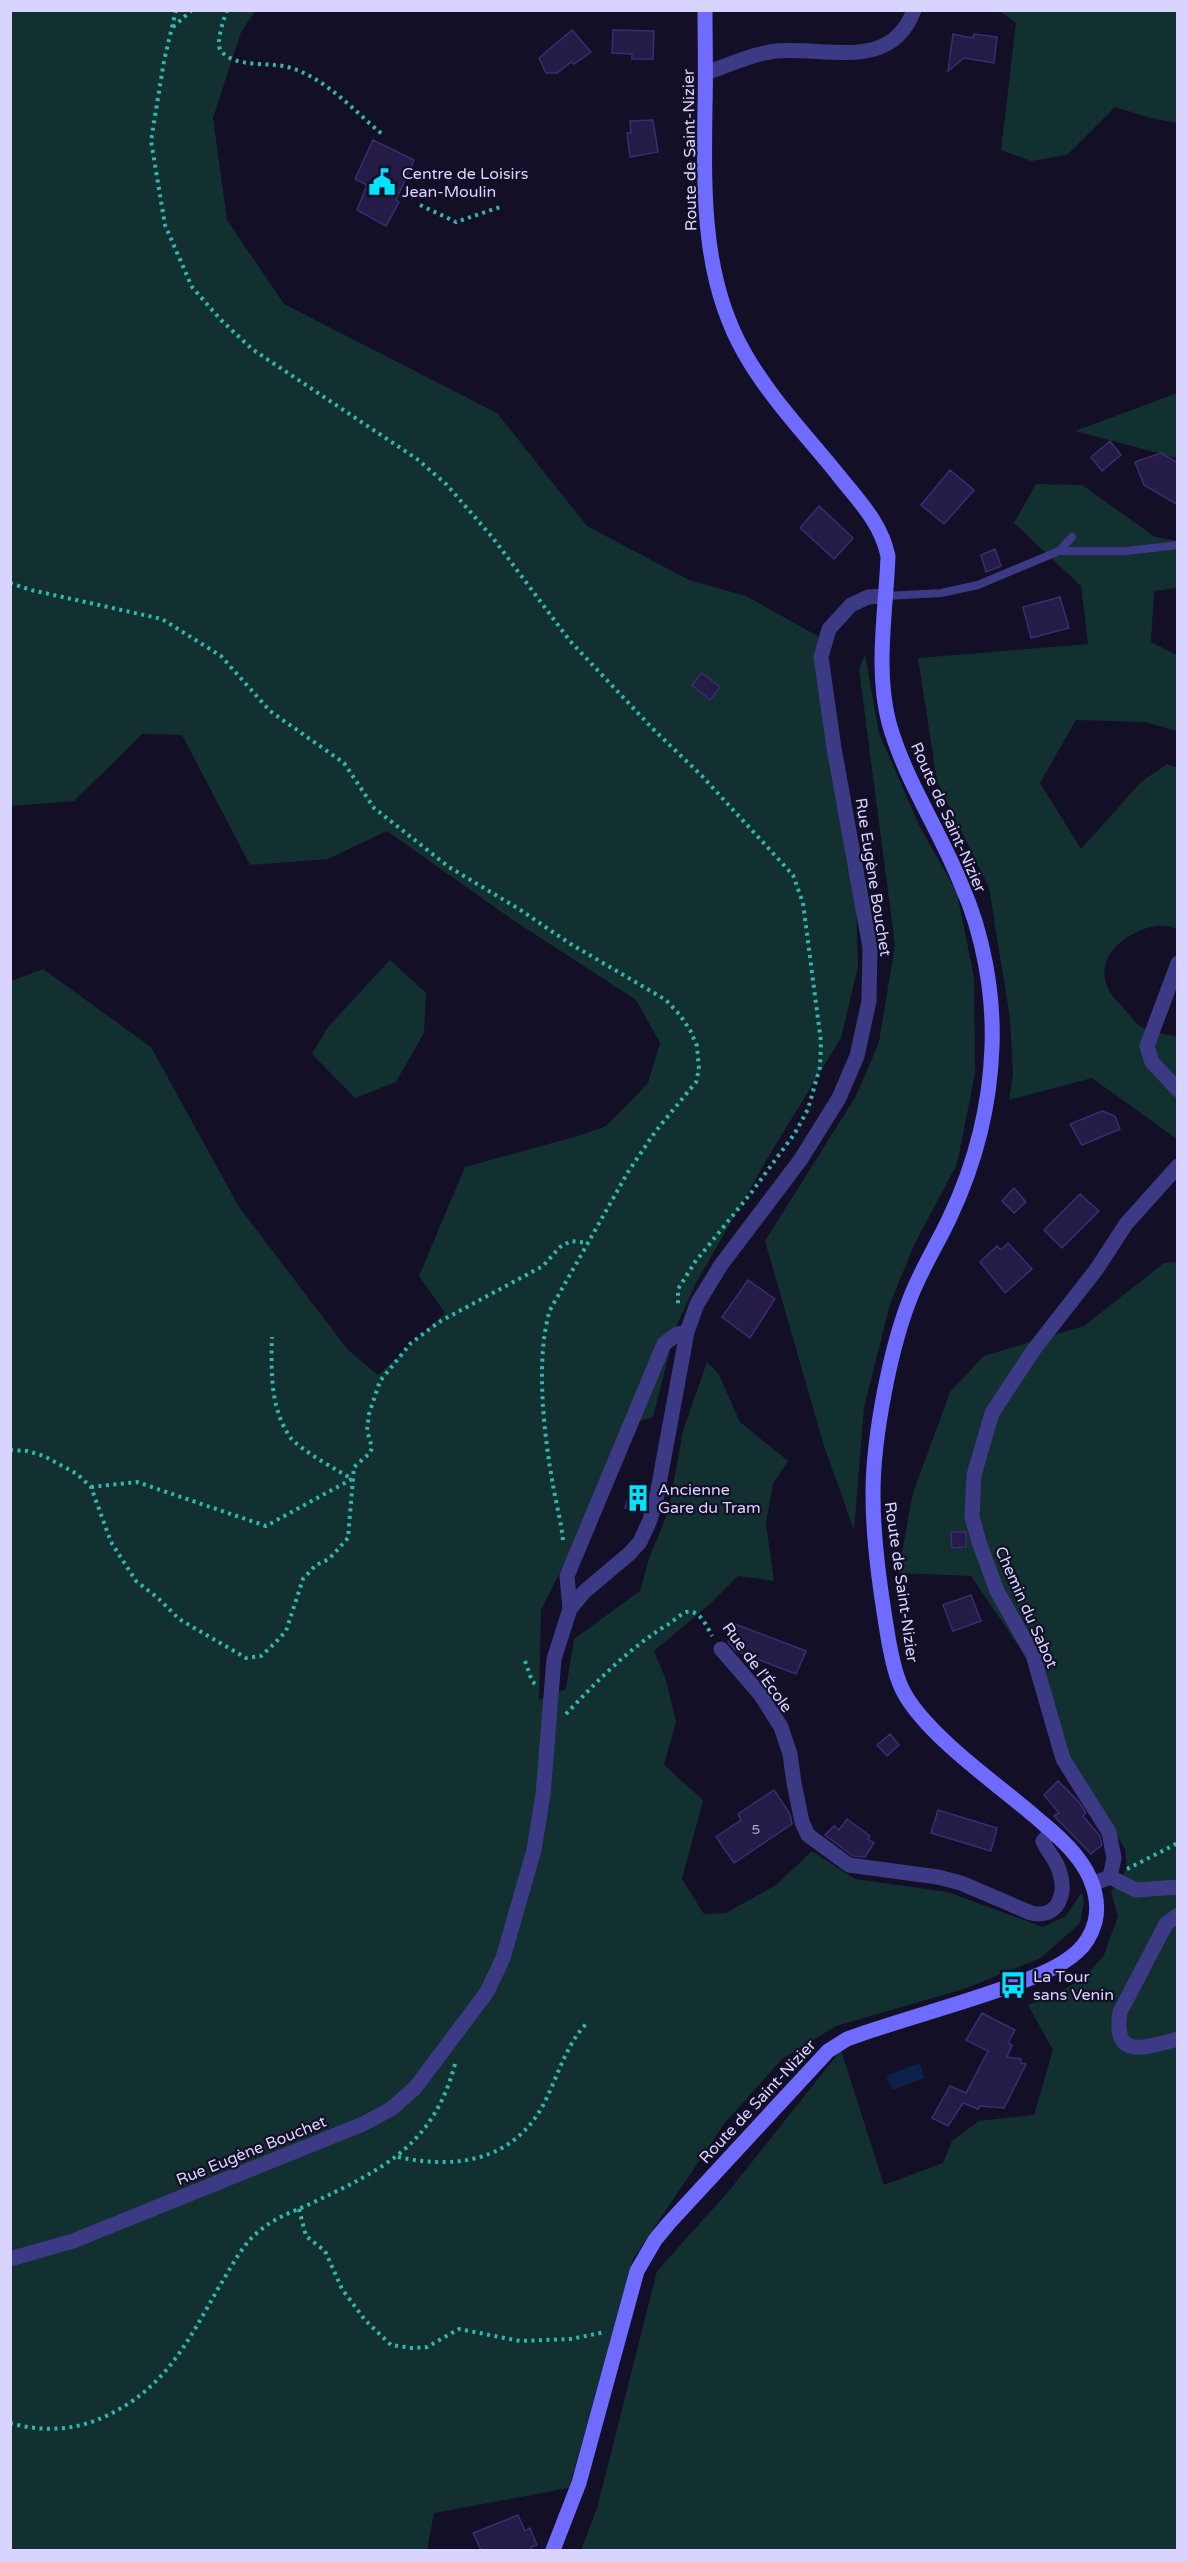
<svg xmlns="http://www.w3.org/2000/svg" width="1188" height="2561" font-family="'Varela Round',sans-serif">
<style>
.green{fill:#12302f}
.water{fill:#0c2248}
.building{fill:#241b47;stroke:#3b2d73;stroke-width:1.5}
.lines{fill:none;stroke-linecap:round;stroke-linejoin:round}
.path{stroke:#2fb8b0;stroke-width:4;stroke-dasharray:3 4.5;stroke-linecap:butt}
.lane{stroke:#3d3a85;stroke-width:8}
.street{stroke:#3d3a85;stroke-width:15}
.secondary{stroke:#6f6bff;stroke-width:15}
.labels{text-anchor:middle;stroke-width:4.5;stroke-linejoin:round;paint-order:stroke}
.number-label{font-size:14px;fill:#aca6d1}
.street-label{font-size:16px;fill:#d9d4ff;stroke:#130f26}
.poi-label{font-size:16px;fill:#d9d4ff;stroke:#130f26;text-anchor:start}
</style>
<rect width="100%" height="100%" fill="#130f26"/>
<!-- green -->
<path class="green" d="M11 11H255L241 32 213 118 227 220 284 304 497 413 587 526 689 580 746 596 823 639 855 863 858 967 841 1038 770 1154 696 1283 676 1327 653 1417 622 1426 569 1554 541 1610 539 1700 566 1689 574 1639 640 1591 649 1559 668 1512 683 1431 707 1362 718 1373 740 1422 788 1461 773 1484 766 1523 774 1581 738 1576 709 1605 654 1651 666 1680 676 1722 664 1765 703 1800 682 1879 704 1914 726 1913 776 1885 812 1851 855 1879 948 1892 1043 1927 1066 1916 1082 1892 1084 1902 1080 1923 1041 1958 964 1989 836 2026 782 2059 724 2124 633 2259 569 2488 434 2513 427 2550H11V981L43 969 151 1047 239 1207 348 1350 378 1375 445 1313 419 1276 465 1167 581 1135 606 1126 648 1083 660 1043 636 1000 513 920 387 831 328 859 250 865 182 735 142 734 74 801 11 806Z
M999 11H1177V123L1151 118 1115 107 1067 155 1031 161 1001 150 1016 23Z
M1177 393V458L1075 431Z
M1036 484 1082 485 1155 537 1177 541V588L1154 591 1151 642 1177 655V731L1145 722 1076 720 1040 783 1081 849 1141 782 1167 764 1177 768V929C1162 923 1152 925 1137 932 1116 941 1096 963 1108 988 1111 996 1119 1003 1125 1010 1130 1015 1135 1023 1141 1027 1153 1033 1165 1035 1177 1036V1139L1092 1078 1009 1100 1013 1075 1010 1018 989 888 937 781 918 658 1088 644 1081 586 1014 523Z
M865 654 879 733 919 825 957 893 974 977 975 1073 957 1164 914 1245 890 1304 864 1408 854 1530 824 1446 765 1241 856 1096 879 1042 895 945 859 669Z
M390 960 426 993 424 1033 396 1082 355 1098 312 1054 328 1027Z
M1177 1262V2550H581L597 2508 657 2271 728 2192 841 2050 884 2185 943 2163 952 2141 979 2121 1034 2115 1053 2050 1028 2005 1067 1988 1088 1974 1104 1955 1118 1916 1111 1892 1127 1868 1125 1849 1083 1780 1063 1772 1028 1660 971 1576 898 1573 913 1493 950 1392 984 1356 1084 1326 1164 1263Z"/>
<!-- water -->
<path class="water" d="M919 2063 925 2078 892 2090 886 2076Z"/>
<!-- building -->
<path class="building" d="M572 30 591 52 574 64 571 62 557 73H546L539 58Z
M613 30 654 31 653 59H632V54L612 53Z
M953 34 973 38 974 34 997 37 994 63 964 58 948 71Z
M653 120 658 152 630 157 627 133H631L630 121Z
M373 140 414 160 396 200 399 202 386 226 357 210 367 185 355 179Z
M1110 441 1121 455 1102 471 1091 457Z
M1161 453 1178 463V505L1144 485 1135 462Z
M950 470 974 490 944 524 921 505Z
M819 506 853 538 834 559 800 528Z
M995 549 1001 566 986 572 981 555Z
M1060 597 1069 628 1031 638 1023 607Z
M702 673 720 687 710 700 692 685Z
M1102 1111 1115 1116 1120 1129 1082 1145 1070 1124Z
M1014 1188 1026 1202 1014 1213 1002 1201Z
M1080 1194 1099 1211 1062 1248 1044 1230Z
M1008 1243 1032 1269 1005 1293 980 1262 997 1246 1001 1250Z
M748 1280 775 1299 750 1338 722 1317Z
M632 1483 648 1488 642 1513 625 1508Z
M951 1532H966V1547L952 1548Z
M971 1595 981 1621 953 1631 943 1605Z
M735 1624 806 1651 796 1674 736 1651 728 1642Z
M890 1734 899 1745 887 1756 877 1745Z
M1058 1781 1079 1802 1086 1813 1083 1816 1100 1836 1102 1845 1091 1854 1054 1816 1059 1813 1044 1795Z
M774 1790 790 1814 792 1824 734 1863 716 1837 741 1820 738 1814Z
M938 1810 997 1828 991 1851 931 1833Z
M847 1819 870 1836 868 1839 874 1843 865 1857 853 1856 825 1835 834 1826 839 1830Z
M982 2013 1015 2030 1008 2043 1012 2045 1007 2057 1021 2059V2063L1026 2064 1004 2108 980 2106 978 2109 963 2103 948 2126 932 2118 950 2086 966 2093 988 2051 966 2040Z
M518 2515 525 2531 530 2528 537 2545 531 2547 532 2550H481L473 2533Z"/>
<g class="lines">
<!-- path -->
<path class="path" d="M176 10 164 61 151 141 165 225 192 287 221 320 252 349 417 459 446 484 493 538 570 641 654 730 702 776 793 875 803 903 821 1042 820 1067 808 1109 795 1133 751 1193 695 1262 678 1289V1306
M227 10C224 19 215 43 221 51 235 68 269 62 288 67 326 78 353 110 382 134
M173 27 192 10
M420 205 456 222 503 206
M10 583 31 590 162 619 221 656 270 711 344 763 374 808 449 867 519 909 569 943 666 1000 680 1015 690 1030 697 1046 699 1069 696 1082 655 1132 628 1172 550 1310C535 1358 544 1436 553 1485 556 1503 561 1521 563 1540
M10 1450 27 1451 44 1456 77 1474 91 1487 111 1542 136 1581 158 1598 179 1619 246 1658 261 1656 275 1643 286 1631 303 1579 316 1565 329 1559 348 1538 354 1467 370 1453 372 1448 367 1430 369 1414 380 1381 411 1343 439 1322 543 1266 560 1247 571 1241 588 1243
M91 1487 137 1482 266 1526 352 1479C337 1470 300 1450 290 1437 270 1408 271 1371 272 1337
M525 1661 532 1681 535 1684
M566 1714C597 1681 628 1649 667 1625 673 1622 680 1614 686 1612 700 1609 707 1627 712 1636
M1127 1869 1178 1843
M398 2157C463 2171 521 2158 549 2093 560 2069 568 2043 586 2024
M299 2209 306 2236 325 2251 342 2289 365 2320 391 2345 412 2348 427 2347 459 2329 520 2341 571 2339 605 2332
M10 2423C42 2432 73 2431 104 2417 165 2389 187 2343 219 2287 231 2268 241 2246 258 2232 274 2218 292 2212 310 2204 381 2170 433 2147 455 2064"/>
<!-- lane -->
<path class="lane" d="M1059 551H1127L1178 545
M886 596 941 593 978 585 1059 551 1072 537"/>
<!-- street -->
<path class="street" d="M706 73C728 65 752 54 776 51 825 46 891 73 914 10
M1178 963 1147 1046 1152 1062 1178 1090
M570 1609 567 1576 664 1344 677 1334 687 1332
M721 1649 760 1694 781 1727 790 1754 794 1783 802 1822 808 1835 849 1865 938 1877 961 1883 1031 1913C1059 1919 1067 1893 1059 1870 1056 1859 1047 1852 1043 1841L1052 1831
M1110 1877 1136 1890 1178 1887
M1092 1884 1110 1877 1114 1858 1109 1832 1063 1759 1033 1655 997 1591 979 1542 972 1517 974 1475 992 1413 1035 1348 1096 1270 1126 1224 1178 1166
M1178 1915 1166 1924 1120 2012C1112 2061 1146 2047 1178 2039
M10 2259 73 2241 363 2124 391 2109 415 2088 487 1992 503 1958 534 1850 543 1795 554 1659 570 1609 584 1592 629 1554 640 1542 650 1520 657 1495 687 1332 697 1304 721 1265 801 1159 839 1098 857 1056 869 1001 870 948 834 748 821 657 829 629 851 605 868 597 886 596"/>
<!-- secondary -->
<path class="secondary" d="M553 2550 579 2483 637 2271 655 2240 669 2223 828 2051 847 2039 864 2033C911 2017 960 2004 1007 1987 1031 1978 1058 1969 1077 1952 1086 1944 1092 1933 1095 1922 1100 1902 1093 1880 1082 1864 1069 1844 1049 1829 1032 1814 994 1782 936 1741 909 1701 897 1684 893 1663 889 1643 881 1595 873 1543 873 1494 873 1438 890 1348 911 1296 922 1268 938 1243 950 1217 975 1164 990 1106 992 1047 994 993 983 933 961 884 939 829 905 780 889 723 875 670 886 610 888 556 881 523 859 501 839 476 807 436 770 398 745 354 701 278 704 190 705 106 706 74 705 42 705 10"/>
</g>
<!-- icons -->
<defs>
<symbol id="civic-bare" viewBox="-9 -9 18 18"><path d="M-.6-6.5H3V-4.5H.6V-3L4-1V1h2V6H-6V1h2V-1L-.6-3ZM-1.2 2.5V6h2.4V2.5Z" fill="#00e5ff" stroke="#130f26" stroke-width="2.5" paint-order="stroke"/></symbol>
<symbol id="building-bare" viewBox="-9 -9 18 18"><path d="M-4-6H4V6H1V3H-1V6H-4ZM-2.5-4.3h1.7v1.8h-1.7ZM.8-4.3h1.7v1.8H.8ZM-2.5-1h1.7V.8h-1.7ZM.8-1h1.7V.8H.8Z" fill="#00e5ff" stroke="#130f26" stroke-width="2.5" paint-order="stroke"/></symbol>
<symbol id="bus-bare" viewBox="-9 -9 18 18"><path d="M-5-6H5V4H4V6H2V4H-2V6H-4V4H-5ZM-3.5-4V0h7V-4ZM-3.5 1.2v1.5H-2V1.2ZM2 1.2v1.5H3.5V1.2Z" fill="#00e5ff" stroke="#130f26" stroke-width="2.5" paint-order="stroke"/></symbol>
</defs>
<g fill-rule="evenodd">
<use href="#civic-bare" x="363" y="163" width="38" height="38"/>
<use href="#building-bare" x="619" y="1479" width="38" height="38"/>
<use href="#bus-bare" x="994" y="1966" width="38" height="38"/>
</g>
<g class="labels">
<!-- number labels -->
<g class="number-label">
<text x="756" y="1834">5</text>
</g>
<!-- street labels -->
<g class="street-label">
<text transform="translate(689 150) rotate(-91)" y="6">Route de Saint-Nizier</text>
<text transform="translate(949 817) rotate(66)" y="6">Route de Saint-Nizier</text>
<text transform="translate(874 877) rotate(81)" y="6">Rue Eugène Bouchet</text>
<text transform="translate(902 1582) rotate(82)" y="6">Route de Saint-Nizier</text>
<text transform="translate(1027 1607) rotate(66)" y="6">Chemin du Sabot</text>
<text transform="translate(758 1667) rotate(54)" y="6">Rue de l'École</text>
<text transform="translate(757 2101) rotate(-47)" y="6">Route de Saint-Nizier</text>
<text transform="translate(251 2150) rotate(-22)" y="6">Rue Eugène Bouchet</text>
</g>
<!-- poi labels -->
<g class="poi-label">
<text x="402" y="179">Centre de Loisirs<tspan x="402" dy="18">Jean-Moulin</tspan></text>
<text x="658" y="1495">Ancienne<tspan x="658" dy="18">Gare du Tram</tspan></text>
<text x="1033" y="1982">La Tour<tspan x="1033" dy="18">sans Venin</tspan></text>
</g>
</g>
<!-- border -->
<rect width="1188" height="2561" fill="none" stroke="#d9d4ff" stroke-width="24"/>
</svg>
